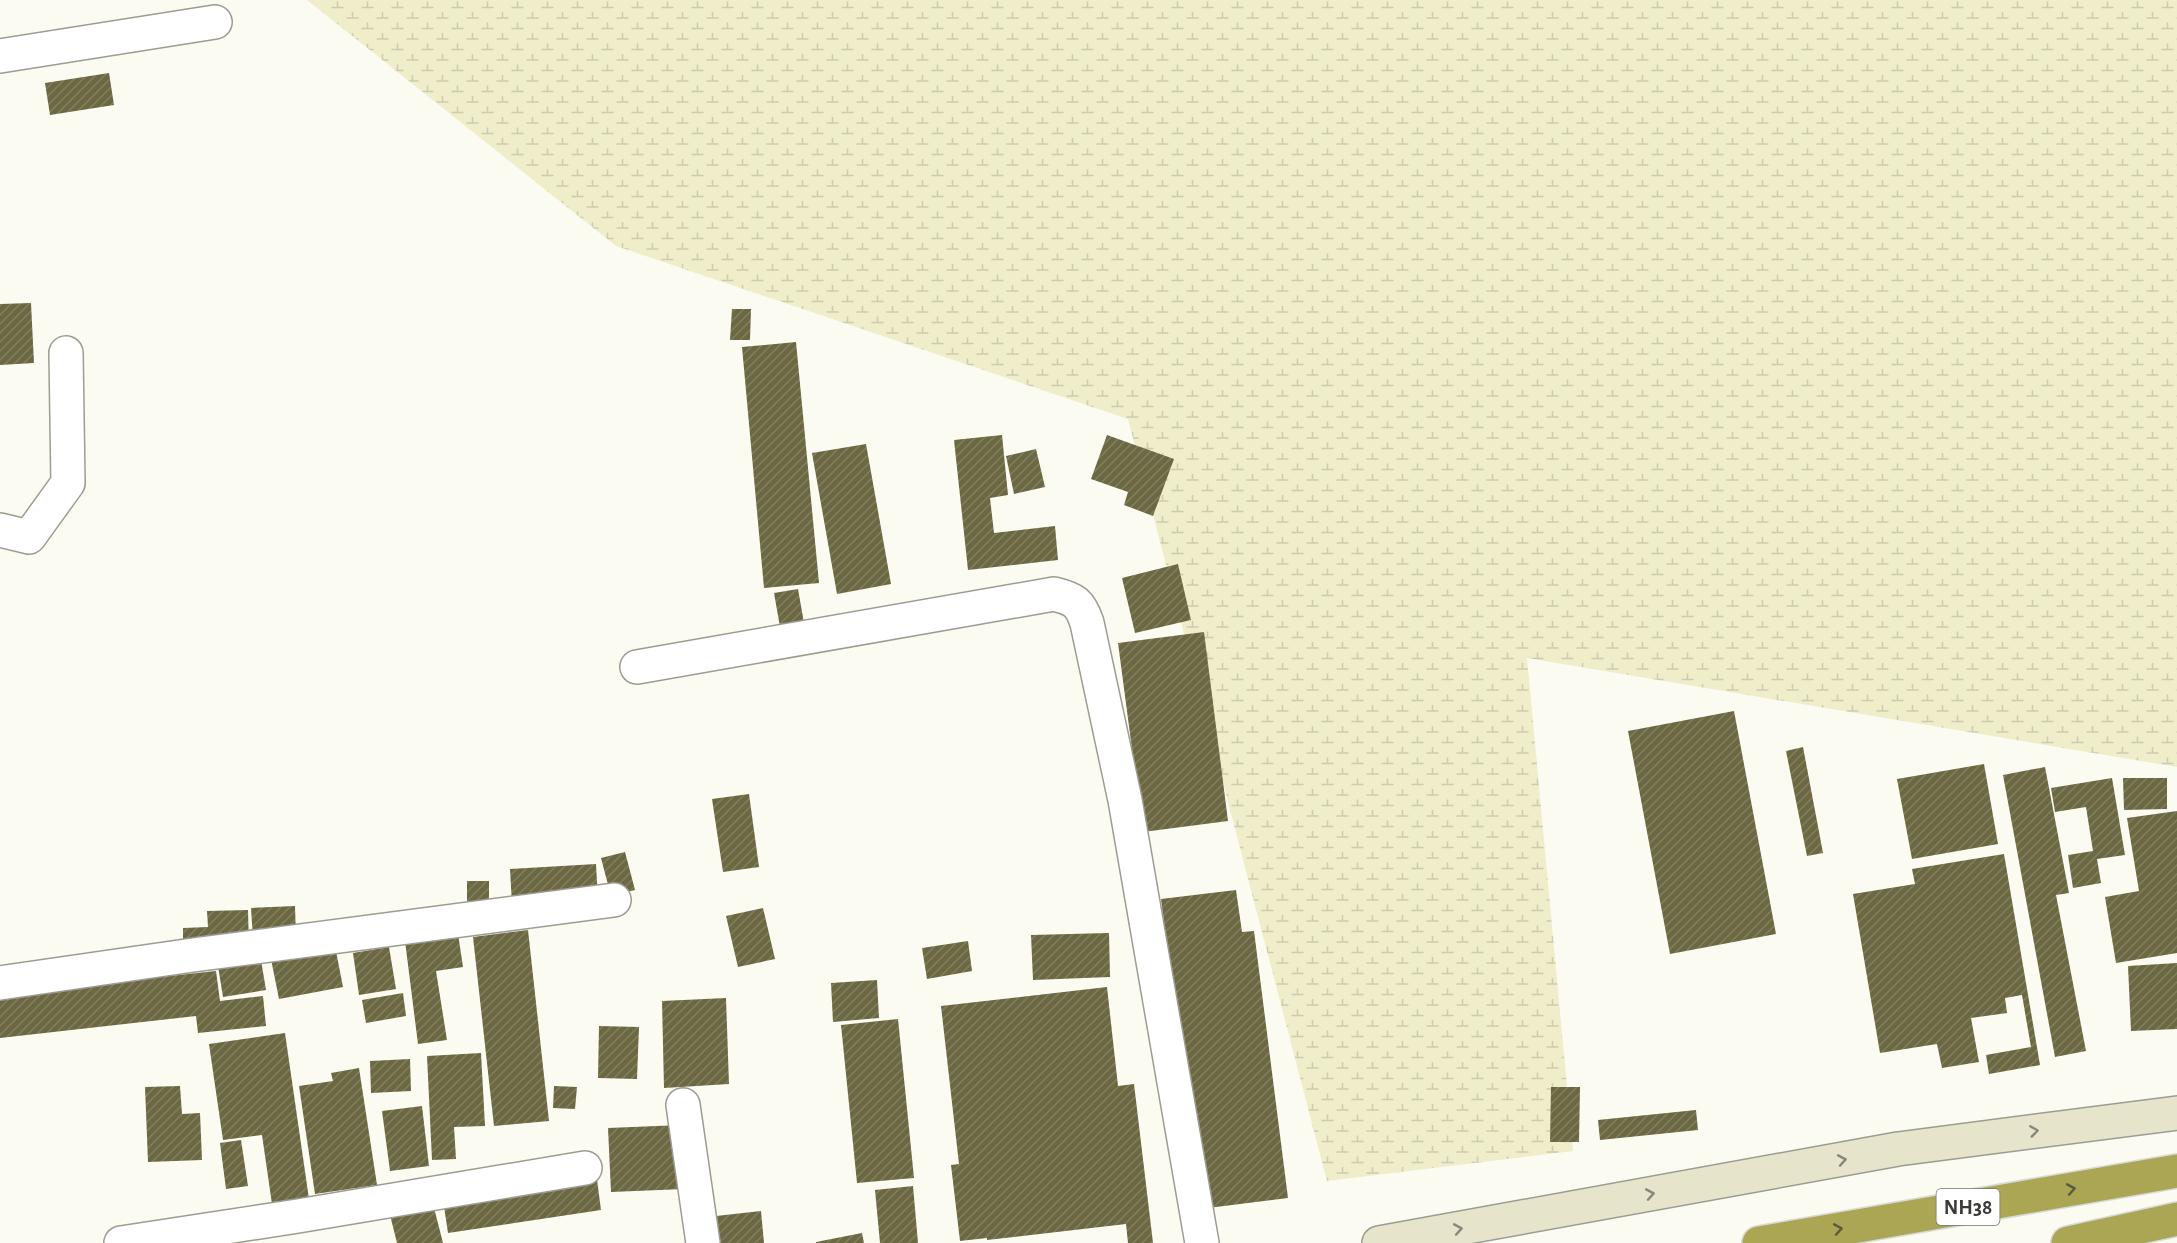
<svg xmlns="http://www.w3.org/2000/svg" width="2177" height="1243" font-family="'Alegreya Sans',sans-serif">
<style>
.wetland{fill:url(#wetland-marsh)}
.building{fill:url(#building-hatch)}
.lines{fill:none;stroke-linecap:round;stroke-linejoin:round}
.street-casing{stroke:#9d9c93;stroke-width:36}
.secondary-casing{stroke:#9d9c93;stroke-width:36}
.highway-casing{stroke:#d8d8d7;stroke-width:36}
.street{stroke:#fff;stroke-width:33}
.secondary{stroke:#e6e4cb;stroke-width:33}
.highway{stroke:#aba653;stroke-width:33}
.oneway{stroke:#88877a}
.oneway2{stroke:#5d5b3f}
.labels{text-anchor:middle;stroke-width:6;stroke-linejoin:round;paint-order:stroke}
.shield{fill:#fff;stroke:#767673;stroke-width:1.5}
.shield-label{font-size:21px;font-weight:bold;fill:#3b3b37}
</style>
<defs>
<pattern id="wetland-marsh" width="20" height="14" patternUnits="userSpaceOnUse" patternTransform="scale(1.5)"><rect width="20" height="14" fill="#efedca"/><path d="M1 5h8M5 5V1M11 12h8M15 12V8" fill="none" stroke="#ceccae"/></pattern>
<pattern id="building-hatch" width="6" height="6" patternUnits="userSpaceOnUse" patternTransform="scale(1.5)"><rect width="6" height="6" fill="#6b6842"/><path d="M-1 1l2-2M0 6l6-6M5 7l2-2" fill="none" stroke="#817f62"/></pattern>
</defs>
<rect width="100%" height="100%" fill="#fcfbf1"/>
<!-- wetland -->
<path class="wetland" d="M307 0H2177V767L1527 658 1573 1151 1327 1181 1128 419 616 246Z"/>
<!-- building -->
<path class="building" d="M109 73 114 105 50 115 45 83Z
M31 303 34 363 0 365V304Z
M732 309H751L750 340H730Z
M796 342 819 583 764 588 742 347Z
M1002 435 1008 495 990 498 994 533 1055 526 1058 560 968 570 954 440Z
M1107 435 1174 459 1153 516 1124 505 1128 492 1091 479Z
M866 444 891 584 837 594 812 453Z
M1036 449 1045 487 1014 494 1006 456Z
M1178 564 1191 620 1135 633 1122 578Z
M798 589 804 623 780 627 774 593Z
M1204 632 1228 821 1143 832 1118 643Z
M1734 711 1776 934 1670 954 1628 731Z
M1803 747 1823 853 1807 856 1786 751Z
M1984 764 1998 844 1912 859 1897 779Z
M2045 767 2069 893 2056 895 2086 1051 2055 1057 2003 775Z
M2112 778 2125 855 2097 859 2101 883 2073 888 2068 855 2093 851 2086 807 2055 812 2051 788Z
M2123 778H2167V809L2124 810Z
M749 794 759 867 723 872 712 799Z
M2177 811V953L2116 963 2105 897 2139 891 2127 818Z
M625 852 635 890 611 896 601 858Z
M2004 854 2040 1065 1989 1074 1986 1055 2031 1047 2022 995 2005 998 2007 1013 1971 1018 1979 1062 1942 1068 1937 1044 1880 1053 1853 894 1915 884 1912 869Z
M596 864 598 900 512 905 510 869Z
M467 881H489V911H467Z
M1236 890 1242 932 1254 931 1288 1198 1200 1209 1161 899Z
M295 906 296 937 253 939 251 908Z
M763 908 775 959 738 967 726 916Z
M248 910 249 947 183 949V928L208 927 207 911Z
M457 927 463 967 436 971 447 1040 418 1044 404 933Z
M528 930 549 1121 494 1126 473 937Z
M1109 933 1110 977 1033 980 1031 935Z
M334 941 343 987 279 999 270 954Z
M968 941 972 971 927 979 922 948Z
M389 947 396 989 359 995 353 953Z
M261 960 266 990 223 997 218 966Z
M2177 963V1029L2131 1031 2128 966Z
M216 971 220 1001 263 996 266 1026 198 1033 196 1016 0 1038V994Z
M877 980 879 1018 833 1022 831 983Z
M1107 987 1118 1086 1134 1084 1153 1243H1128L1126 1224 987 1240V1238L960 1241 951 1165 959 1164 941 1006Z
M403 993 406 1016 366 1023 362 1000Z
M726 998 729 1084 664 1088 662 1001Z
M898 1019 914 1178 857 1183 841 1025Z
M599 1026 639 1027 637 1079 598 1078Z
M285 1033 309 1199 272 1204 262 1135 223 1140 209 1044Z
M481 1053 485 1126 454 1127 456 1159 432 1160 427 1056Z
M410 1059 411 1091 371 1093 370 1061Z
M359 1068 377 1185 315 1194 299 1086 333 1081 331 1073Z
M180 1086 182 1114 200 1113 202 1160 148 1162 145 1087Z
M554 1086 577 1087 575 1109 553 1108Z
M1551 1087H1580L1579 1142H1550Z
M422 1106 429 1166 390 1171 382 1111Z
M1696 1110 1698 1130 1600 1140 1598 1120Z
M681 1125 684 1189 611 1192 608 1128Z
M241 1140 248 1186 226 1189 220 1143Z
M596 1172 601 1210 448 1233 443 1200Z
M913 1186 918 1243H880L875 1190Z
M433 1204 443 1243H397L390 1215Z
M761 1211 764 1243H711L707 1217Z
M862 1233 864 1243H816V1242Z"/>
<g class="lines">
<defs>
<path id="street" d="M0 56 215 22
M0 530 29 537 68 483 66 353
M637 667 1054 594C1074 599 1080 602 1087 623L1125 800 1202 1243
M0 983 193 955 614 900
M683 1105 703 1243
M121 1243 298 1216 585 1168"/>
<path id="secondary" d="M1379 1243 1898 1149 2177 1113"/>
<path id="highway" d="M1759 1243 2177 1171
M2068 1243 2177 1219"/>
</defs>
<!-- street casing -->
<use href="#street" class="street-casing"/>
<!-- secondary casing -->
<use href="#secondary" class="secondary-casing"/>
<!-- highway casing -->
<use href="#highway" class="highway-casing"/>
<!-- street -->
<use href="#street" class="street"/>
<!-- secondary -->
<use href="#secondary" class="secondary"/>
<!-- highway -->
<use href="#highway" class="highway"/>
</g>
<!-- one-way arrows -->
<defs><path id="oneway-chevron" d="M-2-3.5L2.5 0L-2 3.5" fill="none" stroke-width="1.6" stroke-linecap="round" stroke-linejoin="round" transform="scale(1.5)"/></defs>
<g class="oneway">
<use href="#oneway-chevron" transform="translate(2034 1131) rotate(-8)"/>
<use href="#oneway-chevron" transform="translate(1842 1160) rotate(-10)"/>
<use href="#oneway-chevron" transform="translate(1650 1194) rotate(-10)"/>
<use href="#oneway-chevron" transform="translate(1458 1229) rotate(-10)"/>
</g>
<g class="oneway2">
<use href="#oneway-chevron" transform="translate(2071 1189) rotate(-10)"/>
<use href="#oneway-chevron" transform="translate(1838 1229) rotate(-10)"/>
</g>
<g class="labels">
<!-- shield labels -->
<rect class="shield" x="1936.5" y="1189" width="63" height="36" rx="4.5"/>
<g class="shield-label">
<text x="1968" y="1214">NH38</text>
</g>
</g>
</svg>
